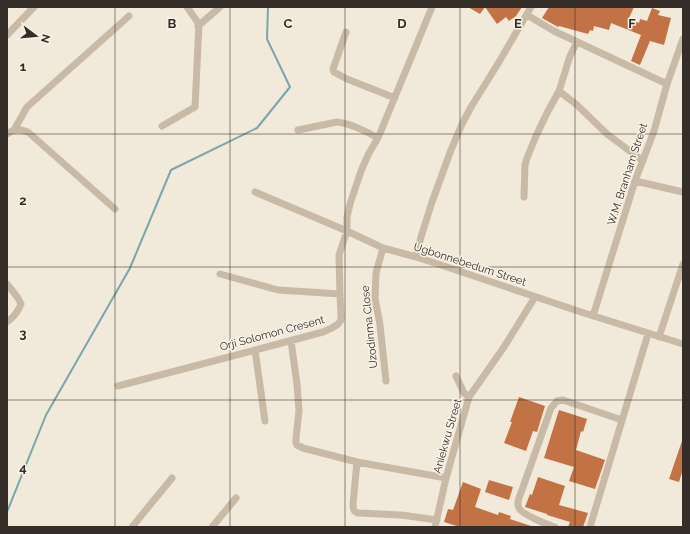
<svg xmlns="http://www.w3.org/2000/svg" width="690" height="534" font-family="Raleway,sans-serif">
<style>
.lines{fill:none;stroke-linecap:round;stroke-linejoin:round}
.stream{stroke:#7aa5ad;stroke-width:2}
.building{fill:#c37245}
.minor{stroke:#c8baa6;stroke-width:7}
.grid{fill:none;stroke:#352d27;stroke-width:1;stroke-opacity:0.55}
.labels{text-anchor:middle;stroke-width:3;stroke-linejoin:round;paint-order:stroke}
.street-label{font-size:11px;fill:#352d27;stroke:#f9f2e6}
.grid-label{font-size:13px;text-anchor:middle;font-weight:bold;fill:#352d27;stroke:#f9f2e6;stroke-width:3;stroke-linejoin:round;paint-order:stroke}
</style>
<rect width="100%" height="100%" fill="#f1e9da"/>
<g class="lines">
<!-- stream -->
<path class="stream" d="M7 512 46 415 130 268 171 170 257 128 290 87 267 39 268 7"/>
</g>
<!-- building -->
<path class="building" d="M468 7H522L516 16 509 21 506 17 497 24 485 7 480 14Z
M549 7H634L629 18 639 23 640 19 647 21 652 8 660 11 658 15 671 18 664 45 650 41 640 65 631 61 641 35 611 23 609 30 594 26 593 31 590 30 588 34 559 26 558 27 542 18Z
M519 397 545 406 537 432 533 431 526 451 504 443 512 422H510Z
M559 410 587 419 583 432 581 431 576 450 605 460 595 489 569 481 574 467 544 458Z
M682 441 683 442V469L679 482 669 479Z
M538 477 565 486 559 505 588 513 583 527H568L570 522 547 515V514L525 507 530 494 532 495Z
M489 480 513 487 509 500 485 492Z
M463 482 481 489 475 507 498 515 499 512 511 516 510 519 531 526V527H460L444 522 448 509 453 510Z"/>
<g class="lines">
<!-- minor -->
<path class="minor" d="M527 15 554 31 667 84
M198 26 220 7
M346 32 333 69 334 72 347 79 395 98
M7 35 34 7
M559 91 570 56 577 42
M162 126 195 107 199 24 187 7
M14 130 27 107 129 16
M298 130 337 122C352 124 365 131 378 138
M7 134C14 128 20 129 28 132L115 209
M635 181 683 192
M255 192 347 231 383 248 416 257 444 266 581 312 683 344
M524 197 525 165 527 158 536 136 546 115 559 91 577 105 607 134 643 161
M383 248 376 273 375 298 380 325 386 381
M416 257 421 237 432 202 451 150 462 124 471 107 499 62 531 7
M220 274 278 290 340 294
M7 284 18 298 21 304C18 312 14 317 7 322
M593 316 635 181 654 131 667 84 683 39
M659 337 683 264
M291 341 297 384 299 411 296 438V443L297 445 303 448 357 462 446 478
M255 350 265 421
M456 376 464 393 469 397
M118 386 278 344 323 332 332 328 338 324 341 320V316L340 294 339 255 347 231V217L350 204 361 171 369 153 378 138 432 7
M357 462 353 504C353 509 353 511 358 513L401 515 437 520
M132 527 172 478
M212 527 236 498
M435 527 446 478 469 397 504 347 535 297
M555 527C548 525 521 514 519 508 516 503 520 495 522 490L551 408 557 401 563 400 622 420
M590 527 648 334"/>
</g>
<!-- grid -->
<path class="grid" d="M115 7V527M230 7V527M345 7V527M460 7V527M575 7V527M7 134H683M7 267H683M7 400H683"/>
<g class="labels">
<!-- street labels -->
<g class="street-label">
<text transform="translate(627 174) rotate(-72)" y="4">W.M. Branham Street</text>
<text transform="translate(470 264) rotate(18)" y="4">Ugbonnebedum Street</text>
<text transform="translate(369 327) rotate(-96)" y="4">Uzodinma Close</text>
<text transform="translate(272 333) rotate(-15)" y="4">Orji Solomon Cresent</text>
<text transform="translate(447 436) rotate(-74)" y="4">Aniekwu Street</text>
</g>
</g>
<g class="grid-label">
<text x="172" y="28">B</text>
<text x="288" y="28">C</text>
<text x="402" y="28">D</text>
<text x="518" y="28">E</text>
<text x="632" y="28">F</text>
<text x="23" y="71">1</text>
<text x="23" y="205">2</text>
<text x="23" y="338">3</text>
<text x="23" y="472">4</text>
</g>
<!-- border -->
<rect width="690" height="534" fill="none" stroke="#352d27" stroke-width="16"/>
<!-- north arrow -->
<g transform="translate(36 36) rotate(106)" stroke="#f9f2e6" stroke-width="3" paint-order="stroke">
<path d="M0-3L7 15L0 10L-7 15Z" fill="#352d27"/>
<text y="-6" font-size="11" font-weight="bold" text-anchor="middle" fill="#352d27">N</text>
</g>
</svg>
